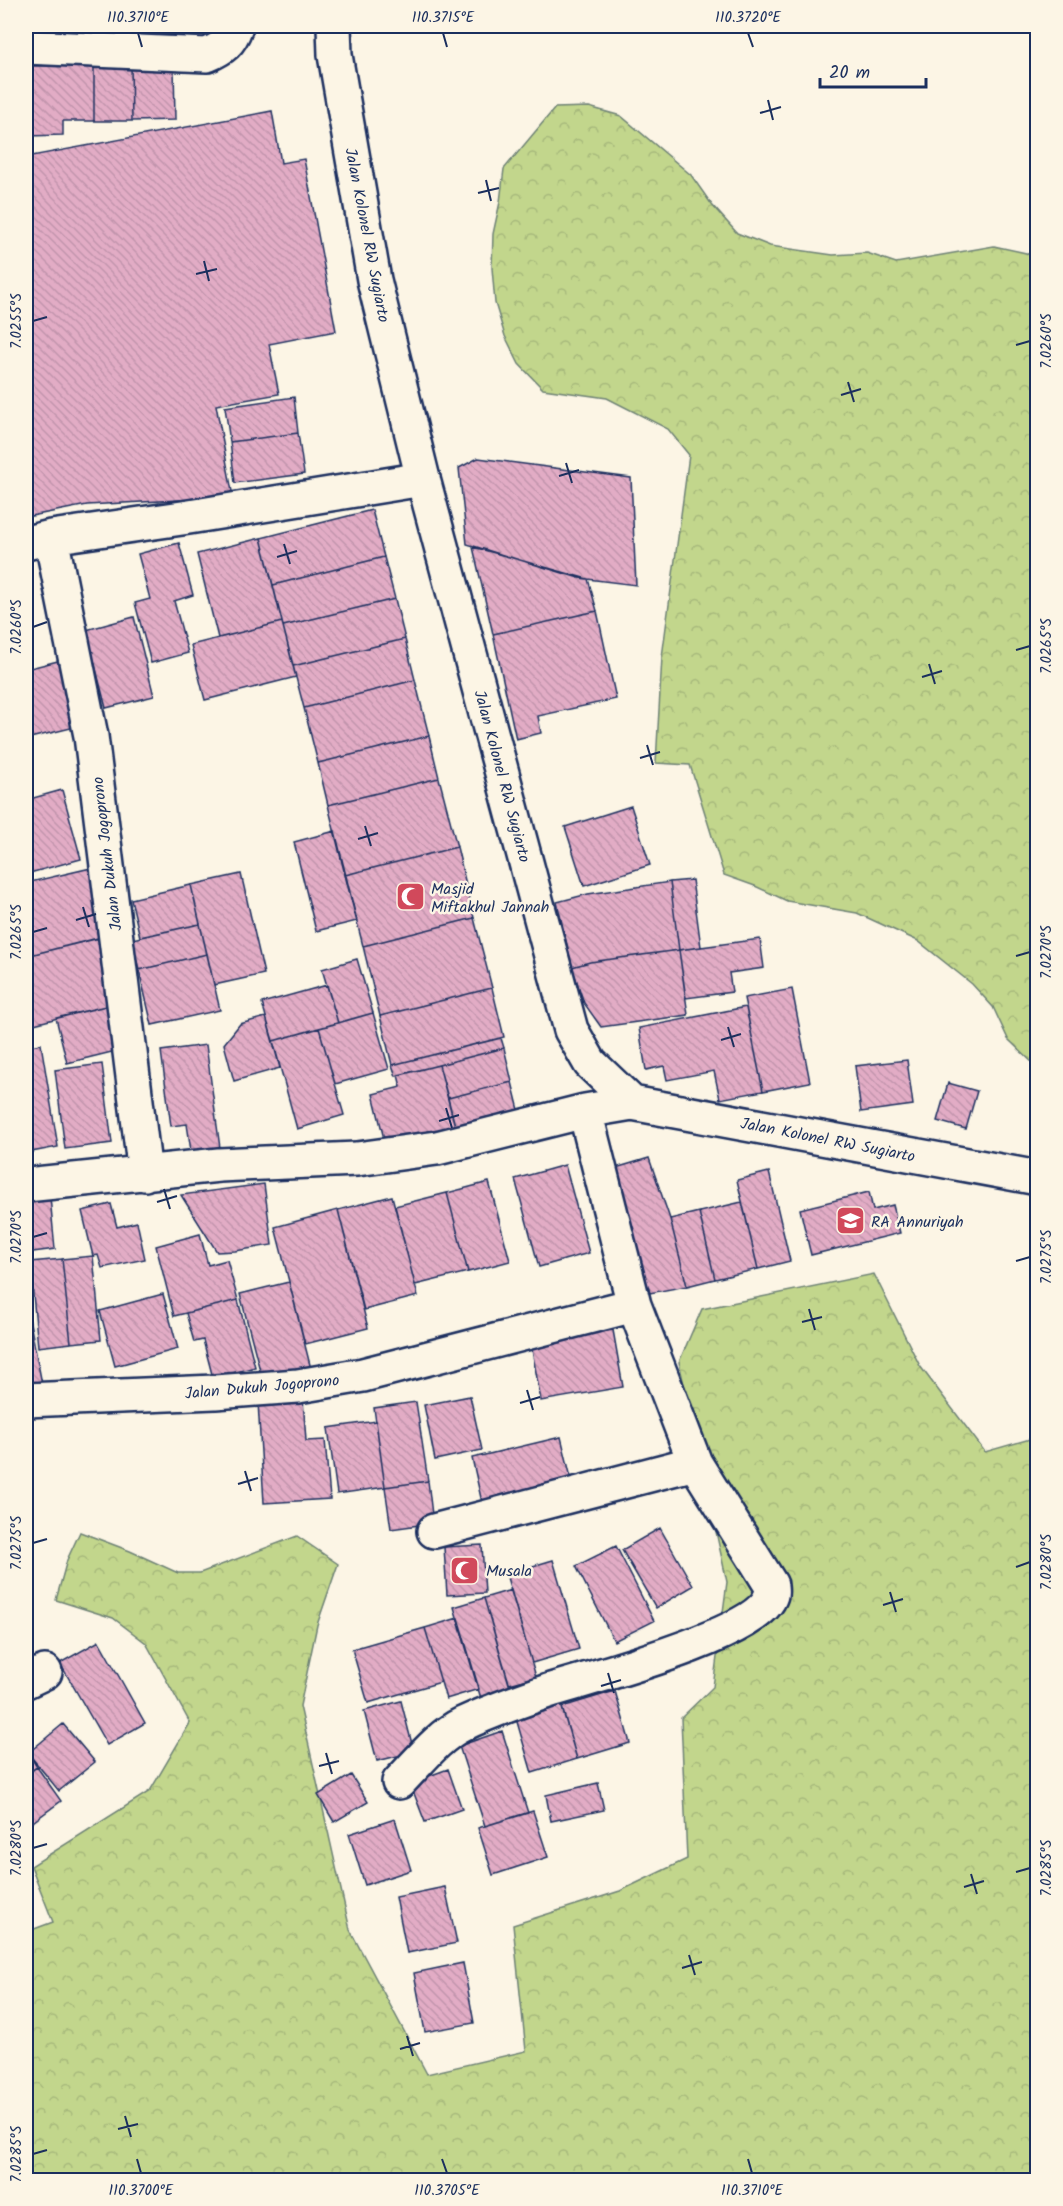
<svg xmlns="http://www.w3.org/2000/svg" width="1063" height="2206" font-family="Kalam,sans-serif">
<style>
.forest{fill:url(#forest-crowns);stroke:#6e8275;stroke-width:1.5}
.building{fill:url(#building-back-hatch);stroke:#1b2f5e;stroke-width:1.5}
.lines{fill:none;stroke-linecap:round;stroke-linejoin:round}
.minor-casing{stroke:#1b2f5e;stroke-width:38}
.major-casing{stroke:#1b2f5e;stroke-width:38}
.minor{stroke:#fcf5e5;stroke-width:33}
.major{stroke:#fcf5e5;stroke-width:33}
.ticks{fill:none;stroke:#1b2f5e;stroke-width:2}
.labels{text-anchor:middle;stroke-width:5;stroke-linejoin:round;paint-order:stroke}
.street-label{font-size:16px;fill:#1b2f5e;stroke:#fcf5e5}
.poi-label{font-size:16px;fill:#1b2f5e;stroke:#fcf5e5;text-anchor:start}
.neatline{fill:none;stroke:#1b2f5e;stroke-width:2}
.ticks-label{font-size:15px;text-anchor:middle;fill:#1b2f5e}
</style>
<defs>
<pattern id="forest-crowns" width="20" height="18" patternUnits="userSpaceOnUse" patternTransform="scale(1.5)"><rect width="20" height="18" fill="#c2d68c"/><path d="M2 6a3 3 0 1 1 6 0M12 15a3 3 0 1 1 6 0" fill="none" stroke="#a6b87b"/></pattern>
<pattern id="building-back-hatch" width="6" height="6" patternUnits="userSpaceOnUse" patternTransform="scale(1.5)"><rect width="6" height="6" fill="#e2acc5"/><path d="M-1 5l2 2M0 0l6 6M5-1l2 2" fill="none" stroke="#c194ac"/></pattern>
</defs>
<rect width="100%" height="100%" fill="#fcf5e5"/>
<filter id="ink" filterUnits="userSpaceOnUse"><feTurbulence type="fractalNoise" baseFrequency=".0167" numOctaves="2"/><feDisplacementMap in="SourceGraphic" scale="12" xChannelSelector="R" yChannelSelector="G"/><feConvolveMatrix kernelMatrix="1 2 1 2 8 2 1 2 1" color-interpolation-filters="sRGB"/></filter>
<g filter="url(#ink)">
<!-- forest -->
<path class="forest" d="M589 107 621 116 691 175 712 205 737 233 770 246 833 255 867 253 896 263 994 246 1026 253 1037 259V1067L1008 1039 993 1007 972 984 918 941 857 913 787 901 755 886 724 875 690 765 656 763 662 657 689 455 668 429 607 398 543 389 519 364 505 336 495 303 492 268 493 234 500 202 504 169 555 108Z
M874 1274 920 1366 985 1452 1037 1437V2180H26V1932L53 1922 31 1866 150 1791 190 1723 146 1643 113 1618 56 1600 67 1560 80 1532 130 1551 178 1573H200L297 1536 338 1564 317 1625 300 1706 350 1930 427 2074 526 2051 513 1925 620 1891 687 1859 681 1718 713 1687 727 1582 679 1362 702 1309Z"/>
<!-- building -->
<path class="building" d="M26 26H94V34L26 33Z
M94 26H180V35L94 34Z
M94 65H131L132 121H94Z
M94 65V121H63V135L27 136V66Z
M131 65H174L175 120 132 121Z
M26 66H27V136H26Z
M272 111 281 163 304 159 336 331 269 344 279 394 216 405 233 497 87 505 26 517V157Z
M294 397 298 433 230 442 225 407Z
M298 433 304 474 235 483 230 442Z
M478 458 631 478 636 585 579 578 467 544 459 468Z
M372 510 384 557 273 585 261 538Z
M261 538 282 622 218 638 197 554Z
M179 543 193 595 174 601 188 653 151 663 135 603 150 599 138 554Z
M473 547 588 579 597 611 493 634Z
M384 557 395 599 283 626 273 585Z
M395 599 405 639 293 666 283 626Z
M597 611 616 699 538 716 541 733 516 739 493 634Z
M134 617 154 696 106 708 86 630Z
M282 622 296 677 205 700 191 645Z
M405 639 415 680 304 708 293 666Z
M58 661 75 727 26 739V669Z
M415 680 429 736 318 763 304 708Z
M429 736 439 778 328 805 318 763Z
M439 778 457 847 345 875 328 805Z
M62 790 81 859 26 874V800Z
M631 806 650 865 584 886 565 827Z
M335 831 357 921 316 931 294 842Z
M457 847 474 918 363 946 345 875Z
M91 868 108 936 26 956V883Z
M241 874 264 974 214 985 191 885Z
M692 880 701 947 679 950 670 882Z
M670 882 679 950 590 962 572 967 557 902 588 894Z
M191 885 200 924 140 937 131 899Z
M474 918 492 988 380 1016 363 946Z
M200 924 207 954 139 970 132 939Z
M98 938 114 1004 26 1026V956Z
M760 939 764 968 729 973 732 992 686 998 679 950Z
M679 950 688 1015 601 1027 584 1003 572 967 590 962Z
M207 954 220 1010 152 1025 139 970Z
M357 959 373 1013 338 1023 322 969Z
M327 985 338 1023 273 1041 262 1003Z
M492 988 504 1037 392 1065 380 1016Z
M792 989 810 1082 763 1091 744 998Z
M114 1004 124 1049 67 1063 56 1018Z
M746 1007 763 1091 720 1099 714 1071 667 1080 664 1066 646 1070 639 1028Z
M373 1013 389 1069 335 1084 319 1028Z
M266 1017 280 1068 234 1081 224 1044 240 1024Z
M319 1028 344 1115 297 1129 273 1041Z
M501 1038 504 1048 396 1076 392 1065Z
M41 1044 58 1147 26 1153V1047Z
M206 1045 220 1148 191 1151 187 1124 171 1126 161 1051Z
M504 1048 512 1082 448 1098 439 1065Z
M907 1060 913 1105 861 1112 855 1066Z
M102 1064 112 1143 65 1149 55 1070Z
M439 1065 457 1134 385 1143 373 1094 401 1087 398 1075Z
M512 1082 521 1118 457 1134 448 1098Z
M948 1083 977 1091 966 1129 937 1121Z
M649 1158 670 1219 687 1286 650 1293 609 1170Z
M565 1165 589 1253 539 1267 515 1179Z
M769 1172 790 1261 758 1269 737 1180Z
M489 1182 510 1261 468 1272 447 1193Z
M264 1184 272 1245 235 1251 217 1252 181 1195Z
M869 1192 873 1210 893 1205 900 1233 811 1255 800 1209Z
M447 1193 468 1272 415 1285 395 1206Z
M392 1196 418 1296 364 1310 338 1210Z
M50 1197 55 1249 26 1253V1200Z
M742 1202 758 1269 715 1279 699 1212Z
M111 1204 117 1227 137 1222 145 1259 102 1268 98 1255 93 1256 82 1211Z
M338 1210 368 1328 305 1344 275 1227Z
M699 1212 715 1279 687 1286 670 1219Z
M200 1234 208 1265 227 1260 238 1300 174 1316 156 1246Z
M93 1256 101 1340 71 1343 62 1259Z
M62 1259 71 1343 38 1347 30 1262Z
M289 1282 311 1369 263 1382 240 1294Z
M163 1294 178 1349 115 1366 100 1311Z
M238 1300 255 1367 213 1378 203 1340 194 1342 186 1313Z
M26 1302 42 1384 26 1387Z
M613 1330 623 1387 541 1401 531 1344Z
M470 1396 482 1450 435 1460 424 1405Z
M303 1399 306 1441 325 1440 330 1499 264 1503 258 1402Z
M416 1402 428 1481 385 1487 374 1408Z
M376 1421 385 1487 337 1494 328 1428Z
M561 1437 573 1486 483 1507 472 1458Z
M428 1481 433 1523 391 1529 385 1487Z
M660 1528 693 1586 656 1608 622 1550Z
M482 1545 485 1593 447 1595 444 1547Z
M616 1546 654 1621 614 1641 576 1566Z
M553 1560 579 1649 532 1663 506 1574Z
M511 1590 536 1677 509 1684 484 1598Z
M484 1598 512 1693 482 1702 454 1607Z
M458 1618 479 1689 446 1699 425 1628Z
M425 1628 441 1682 368 1703 352 1649Z
M99 1641 145 1723 107 1745 60 1663Z
M615 1691 630 1743 577 1759 562 1707Z
M401 1701 414 1752 377 1761 364 1711Z
M560 1701 577 1759 532 1773 515 1715Z
M63 1724 95 1762 59 1791 28 1753Z
M502 1731 528 1813 485 1826 459 1746Z
M26 1750 37 1767 26 1774Z
M37 1767 61 1801 26 1827V1775Z
M448 1769 462 1809 425 1822 410 1783Z
M351 1775 368 1802 334 1822 318 1795Z
M598 1783 604 1810 551 1821 546 1795Z
M533 1811 548 1857 493 1875 478 1828Z
M395 1819 411 1870 365 1885 349 1834Z
M445 1887 457 1943 407 1953 396 1897Z
M463 1963 474 2023 425 2032 414 1973Z"/>
<g class="lines">
<defs>
<path id="minor" d="M26 47 207 55C223 48 230 43 236 26
M51 537 91 736 145 1174
M26 543 51 537 189 517 423 479
M26 1185 219 1165 357 1159 437 1148 585 1111 632 1103
M26 1400 215 1392 298 1386 363 1375 634 1305
M434 1531 695 1463
M26 1681 45 1672
M399 1782C418 1763 438 1736 463 1724 490 1711 519 1701 548 1691 589 1678 759 1635 771 1595 772 1592 771 1588 771 1585L695 1463 634 1305 585 1111"/>
<path id="major" d="M334 26 335 55 374 280 423 479 571 1030 590 1063 632 1103 1038 1178"/>
</defs>
<!-- minor casing -->
<use href="#minor" class="minor-casing"/>
<!-- major casing -->
<use href="#major" class="major-casing"/>
<!-- minor -->
<use href="#minor" class="minor"/>
<!-- major -->
<use href="#major" class="major"/>
</g>
</g>
<!-- ticks -->
<path class="ticks" d="M138 33 142 47M443 33 447 47M748 33 753 47M768 100 773 120M760 113 781 107M486 180 491 201M478 193 499 188M204 261 209 281M196 274 217 269M33 321 47 317M1016 345 1030 341M848 382 854 402M841 395 861 389M566 463 572 483M559 476 579 470M284 544 290 564M277 557 297 551M33 627 47 622M1016 650 1030 646M929 664 935 684M922 677 942 671M647 745 653 765M640 758 660 752M365 826 371 846M358 839 378 833M83 907 89 927M76 920 96 914M33 932 47 928M1016 956 1030 952M728 1027 734 1047M721 1040 741 1034M446 1108 452 1128M439 1121 459 1115M164 1189 170 1209M157 1202 177 1196M33 1237 47 1233M1016 1261 1030 1257M809 1309 815 1330M802 1322 822 1317M527 1390 533 1410M520 1403 540 1397M245 1471 251 1491M238 1484 258 1478M33 1543 47 1539M1016 1567 1030 1562M890 1592 896 1612M883 1605 903 1599M608 1673 614 1693M601 1686 621 1680M326 1753 332 1774M319 1766 339 1761M33 1848 47 1844M1016 1872 1030 1868M971 1874 977 1894M964 1887 984 1881M689 1955 695 1975M682 1968 702 1962M407 2036 413 2056M400 2049 420 2043M125 2116 131 2137M118 2129 138 2124M33 2154 47 2150M137 2159 141 2173M442 2159 447 2173M748 2159 752 2173"/>
<!-- icons -->
<defs>
<symbol id="mosque-square" viewBox="-11 -11 22 22"><rect x="-9" y="-9" width="18" height="18" rx="4" fill="#d1495b" stroke="#fcf5e5"/><path d="M3.5-4.9A6 6 0 1 0 3.5 4.9A5 5 0 1 1 3.5-4.9Z" fill="#fff"/></symbol>
<symbol id="school-square" viewBox="-11 -11 22 22"><rect x="-9" y="-9" width="18" height="18" rx="4" fill="#d1495b" stroke="#fcf5e5"/><path d="M0-5L7-2L0 1L-7-2ZM-4 1L0 2.5L4 1V4Q0 6-4 4Z" fill="#fff"/></symbol>
</defs>
<g fill-rule="evenodd">
<use href="#mosque-square" x="394" y="880" width="33" height="33"/>
<use href="#school-square" x="834" y="1204" width="33" height="33"/>
<use href="#mosque-square" x="448" y="1554" width="33" height="33"/>
</g>
<g class="labels">
<!-- street labels -->
<g class="street-label">
<text transform="translate(368 235) rotate(79)" y="6">Jalan Kolonel RW Sugiarto</text>
<text transform="translate(503 776) rotate(75)" y="6">Jalan Kolonel RW Sugiarto</text>
<text transform="translate(106 854) rotate(-97)" y="6">Jalan Dukuh Jogoprono</text>
<text transform="translate(828 1139) rotate(11)" y="6">Jalan Kolonel RW Sugiarto</text>
<text transform="translate(262 1386) rotate(-5)" y="6">Jalan Dukuh Jogoprono</text>
</g>
<!-- poi labels -->
<g class="poi-label">
<text x="431" y="894">Masjid<tspan x="431" dy="18">Miftakhul Jannah</tspan></text>
<text x="871" y="1227">RA Annuriyah</text>
<text x="486" y="1576">Musala</text>
</g>
</g>
<!-- margin -->
<rect width="1063" height="2206" fill="none" stroke="#fcf5e5" stroke-width="66"/>
<!-- scale -->
<path d="M820 78v9h106v-9" fill="none" stroke="#1b2f5e" stroke-width="3"/>
<text x="829" y="78" font-size="18" fill="#1b2f5e" stroke="#fcf5e5" stroke-width="4.5" paint-order="stroke">20 m</text>
<rect x="33" y="33" width="997" height="2140" class="neatline"/>
<g class="ticks-label">
<text x="138" y="22">110.3710°E</text>
<text x="443" y="22">110.3715°E</text>
<text x="748" y="22">110.3720°E</text>
<text transform="translate(16 321) rotate(-90)" y="5">7.0255°S</text>
<text transform="translate(1046 341) rotate(-90)" y="5">7.0260°S</text>
<text transform="translate(16 627) rotate(-90)" y="5">7.0260°S</text>
<text transform="translate(1046 646) rotate(-90)" y="5">7.0265°S</text>
<text transform="translate(16 932) rotate(-90)" y="5">7.0265°S</text>
<text transform="translate(1046 952) rotate(-90)" y="5">7.0270°S</text>
<text transform="translate(16 1237) rotate(-90)" y="5">7.0270°S</text>
<text transform="translate(1046 1257) rotate(-90)" y="5">7.0275°S</text>
<text transform="translate(16 1543) rotate(-90)" y="5">7.0275°S</text>
<text transform="translate(1046 1562) rotate(-90)" y="5">7.0280°S</text>
<text transform="translate(16 1848) rotate(-90)" y="5">7.0280°S</text>
<text transform="translate(1046 1868) rotate(-90)" y="5">7.0285°S</text>
<text transform="translate(16 2154) rotate(-90)" y="5">7.0285°S</text>
<text x="141" y="2195">110.3700°E</text>
<text x="447" y="2195">110.3705°E</text>
<text x="752" y="2195">110.3710°E</text>
</g>
</svg>
